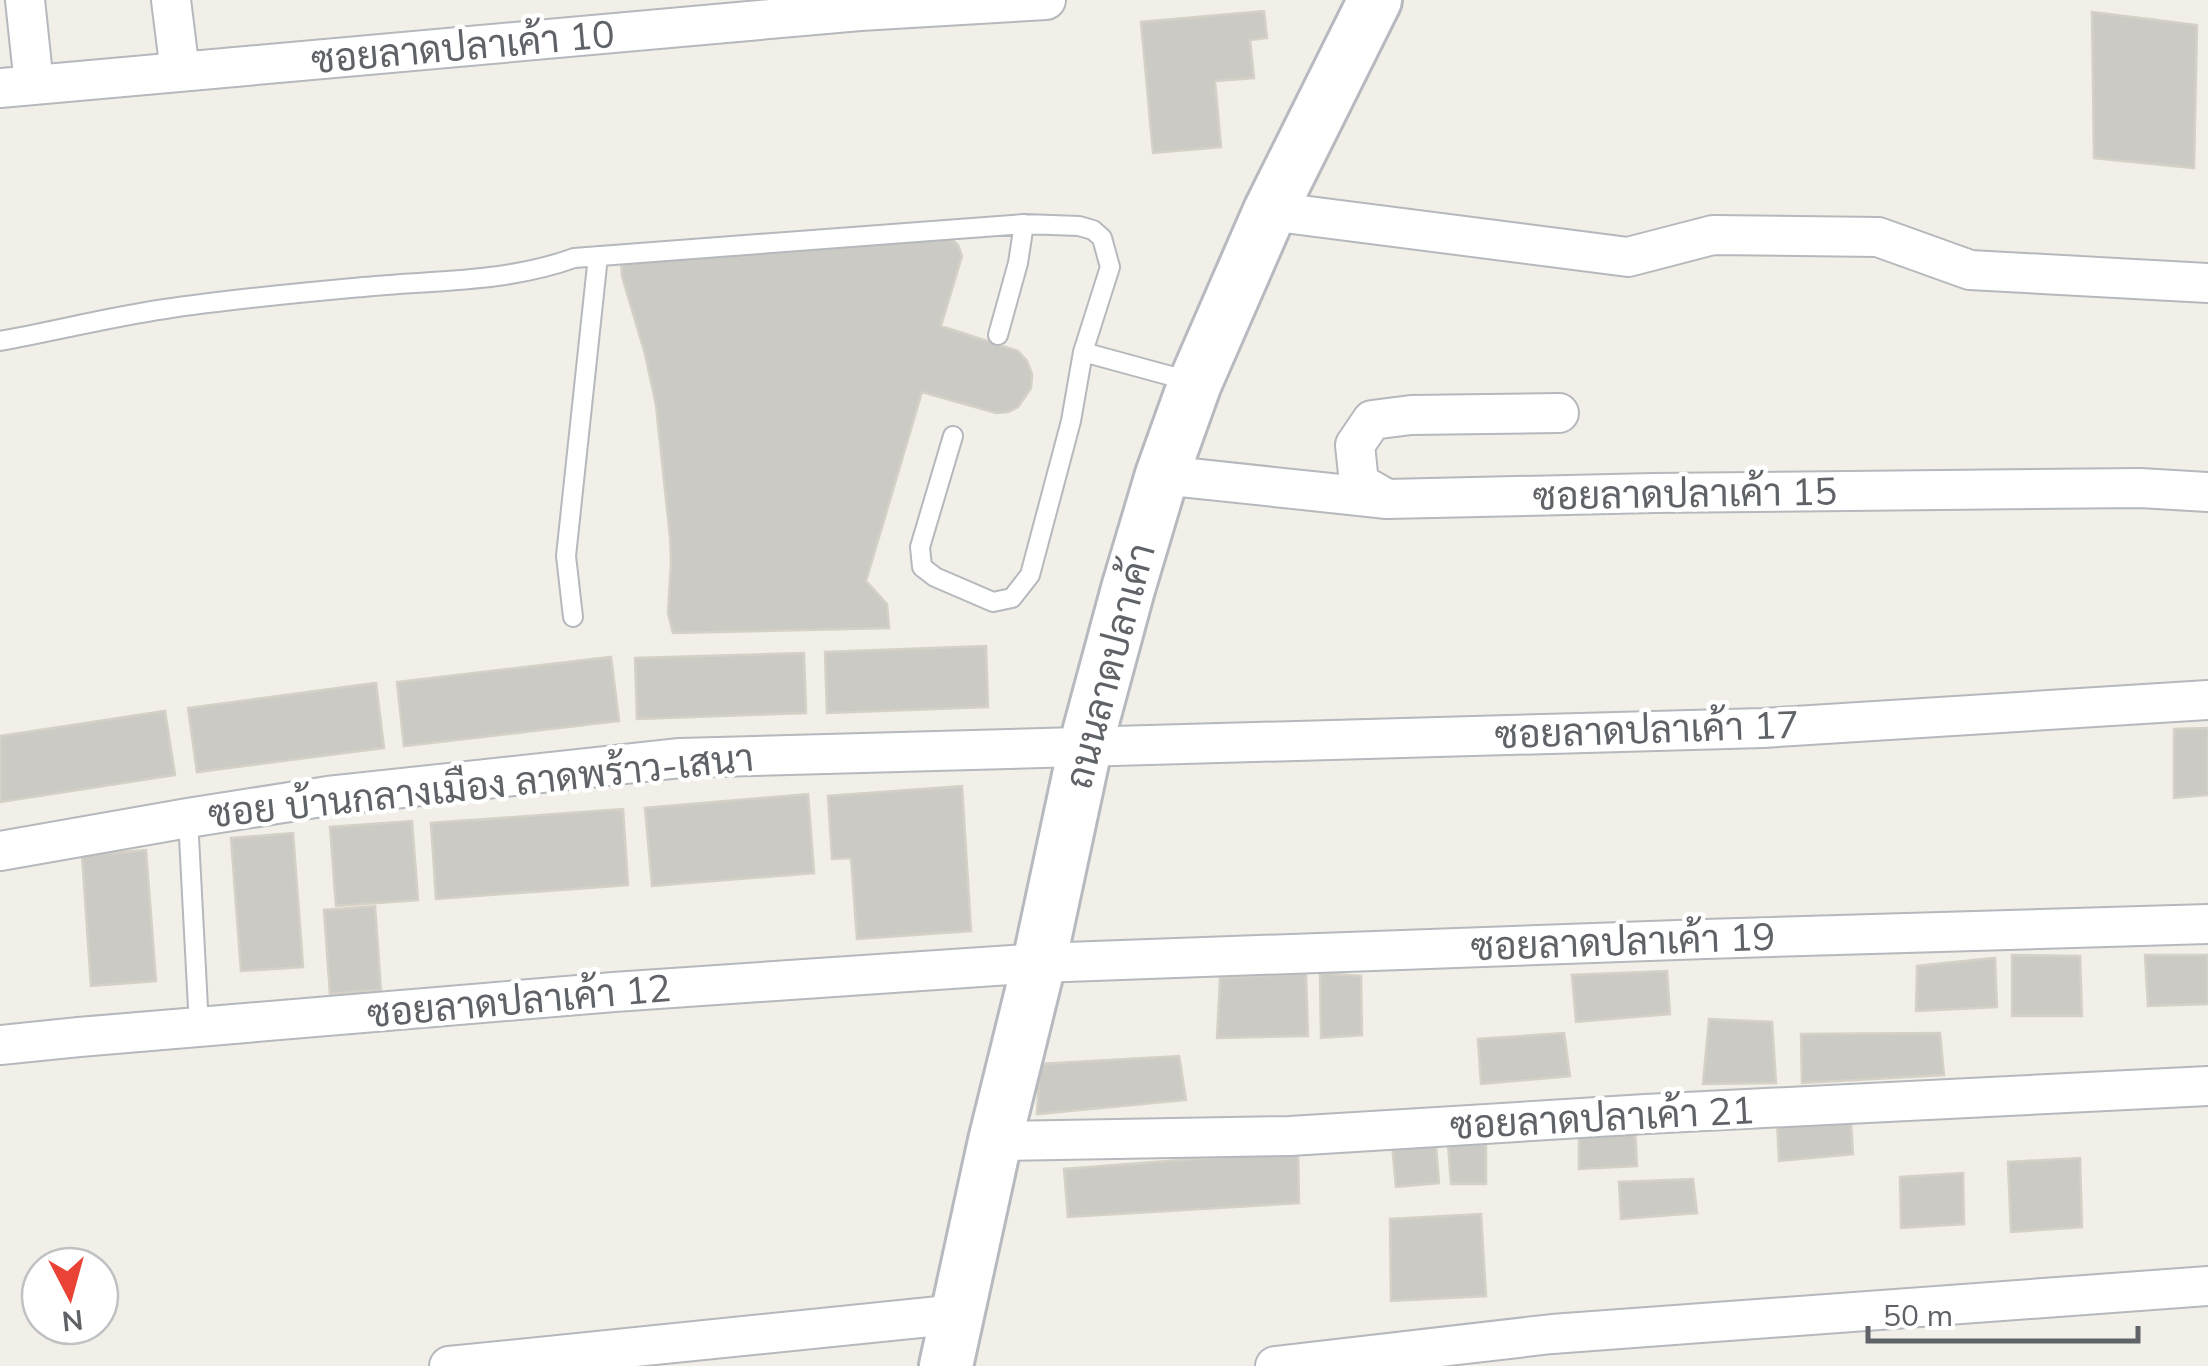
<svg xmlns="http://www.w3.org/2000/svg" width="2208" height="1366" font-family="Mulish,Sarabun,sans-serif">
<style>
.building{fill:#cccac5;stroke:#d6d1c6;stroke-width:2.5}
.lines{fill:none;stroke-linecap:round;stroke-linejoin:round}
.lane-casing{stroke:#b5b8bc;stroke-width:22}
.street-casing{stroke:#b5b8bc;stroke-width:42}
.secondary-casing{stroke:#b6babf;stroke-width:58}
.lane{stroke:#fff;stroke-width:18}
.street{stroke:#fff;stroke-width:38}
.secondary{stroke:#fff;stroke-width:52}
.labels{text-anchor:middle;stroke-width:9;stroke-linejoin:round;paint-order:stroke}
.street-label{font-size:38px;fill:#5f6368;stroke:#fff}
</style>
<rect width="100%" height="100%" fill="#f1efe8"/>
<!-- building -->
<path class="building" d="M1264 11 1267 38 1250 40 1254 78 1215 81 1221 147 1153 153 1141 22Z
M2092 12 2197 25 2194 168 2094 158Z
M949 237 958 245 962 256 941 326 1018 351 1027 361 1032 374 1031 388 1018 407 1008 412 996 413 922 392 866 581 887 604 889 628 673 633 668 613 671 562 670 537 656 405 645 354 622 276 621 256Z
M986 646 988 707 827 713 825 652Z
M804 653 806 713 637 719 635 658Z
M611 657 619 721 404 746 397 682Z
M376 683 384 748 197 772 188 708Z
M165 711 175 775 0 802V736Z
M2208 728V795L2174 798V729Z
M962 786 971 931 857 939 851 858 832 859 828 796Z
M808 794 814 873 652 886 645 808Z
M623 809 628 885 436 899 431 823Z
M412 821 418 900 336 906 330 827Z
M293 833 303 967 241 971 231 838Z
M146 850 156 981 91 986 82 855Z
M375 906 381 990 330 994 324 910Z
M2012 955 2080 956 2082 1016H2012Z
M2145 955H2208V1004L2148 1006Z
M1995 958 1997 1007 1916 1011 1917 966Z
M1667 971 1670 1014 1576 1022 1572 975Z
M1306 973 1308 1036 1217 1038 1220 978Z
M1320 973 1361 976 1362 1035 1321 1038Z
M1709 1019 1772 1022 1776 1083 1703 1084Z
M1564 1033 1570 1076 1481 1084 1478 1039Z
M1940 1033 1944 1075 1802 1083 1801 1034Z
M1179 1056 1186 1100 1037 1114 1040 1064Z
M1777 1121 1851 1122 1853 1154 1779 1161Z
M1635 1127 1637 1166 1579 1169V1130Z
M1486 1143V1184H1451L1448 1144Z
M1392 1144 1436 1145 1439 1183 1396 1187Z
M1298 1151 1299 1203 1068 1217 1064 1169Z
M2080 1158 2082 1227 2011 1232 2008 1162Z
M1963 1173 1964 1224 1901 1228 1900 1177Z
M1693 1179 1697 1213 1621 1219 1619 1182Z
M1481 1214 1486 1296 1391 1301 1390 1219Z"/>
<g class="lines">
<defs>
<path id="lane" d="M998 335 1018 263 1024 224
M0 341C55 331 110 317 165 309 230 299 297 293 363 287 434 280 505 283 574 258L1024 224 1079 226 1093 230 1102 238 1110 267 1083 352 1071 421 1030 575 1012 598 993 602 935 577 922 567 920 547 953 436
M1083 352 1193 382
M573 617 566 556 598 256
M188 818 199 1027"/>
<path id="street" d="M25 0 34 85
M171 0 180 72
M0 88 860 11 1046 0
M1270 211 1628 257 1713 235 1878 237 1970 270 2208 283
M1162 475 1387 499 1654 493 2140 488 2208 492
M1387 499 1359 483 1355 445 1372 420 1411 415 1559 413
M0 851 188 818 328 796 680 758 1763 728 2208 700
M0 1045 79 1037 614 992 1039 963 1705 939 2208 924
M995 1141 1290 1136 1646 1114 2208 1086
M449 1366 959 1314
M1275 1366 1552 1334 2208 1286"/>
<path id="secondary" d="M946 1366 995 1141 1039 963 1085 748 1128 589 1162 475 1195 383 1270 211 1375 0"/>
</defs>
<!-- lane casing -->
<use href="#lane" class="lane-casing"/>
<!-- street casing -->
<use href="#street" class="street-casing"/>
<!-- secondary casing -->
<use href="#secondary" class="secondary-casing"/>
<!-- lane -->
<use href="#lane" class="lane"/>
<!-- street -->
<use href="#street" class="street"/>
<!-- secondary -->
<use href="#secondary" class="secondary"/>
</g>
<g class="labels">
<!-- street labels -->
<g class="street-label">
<text transform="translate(463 47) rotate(-5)" y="13">ซอยลาดปลาเค้า 10</text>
<text transform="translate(1685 494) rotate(-1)" y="13">ซอยลาดปลาเค้า 15</text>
<text transform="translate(1110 666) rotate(-75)" y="13">ถนนลาดปลาเค้า</text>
<text transform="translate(1647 730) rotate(-2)" y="13">ซอยลาดปลาเค้า 17</text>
<text transform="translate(481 786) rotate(-6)" y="13">ซอย บ้านกลางเมือง ลาดพร้าว-เสนา</text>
<text transform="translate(1623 942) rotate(-2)" y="13">ซอยลาดปลาเค้า 19</text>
<text transform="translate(519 1001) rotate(-5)" y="13">ซอยลาดปลาเค้า 12</text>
<text transform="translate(1602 1118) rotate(-3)" y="13">ซอยลาดปลาเค้า 21</text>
</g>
</g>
<!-- north arrow -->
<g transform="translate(70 1296) rotate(174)"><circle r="48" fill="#ffffff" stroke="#bfc1c3" stroke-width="2.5"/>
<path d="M0-8L18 38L0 25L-18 38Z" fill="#ea4335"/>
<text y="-15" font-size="28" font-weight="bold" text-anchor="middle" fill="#5f6368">N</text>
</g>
<!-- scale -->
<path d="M1868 1326v15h270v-15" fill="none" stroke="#5f6368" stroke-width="5"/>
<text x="1883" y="1326" font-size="30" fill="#5f6368" stroke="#ffffff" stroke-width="8" paint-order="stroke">50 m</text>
</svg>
